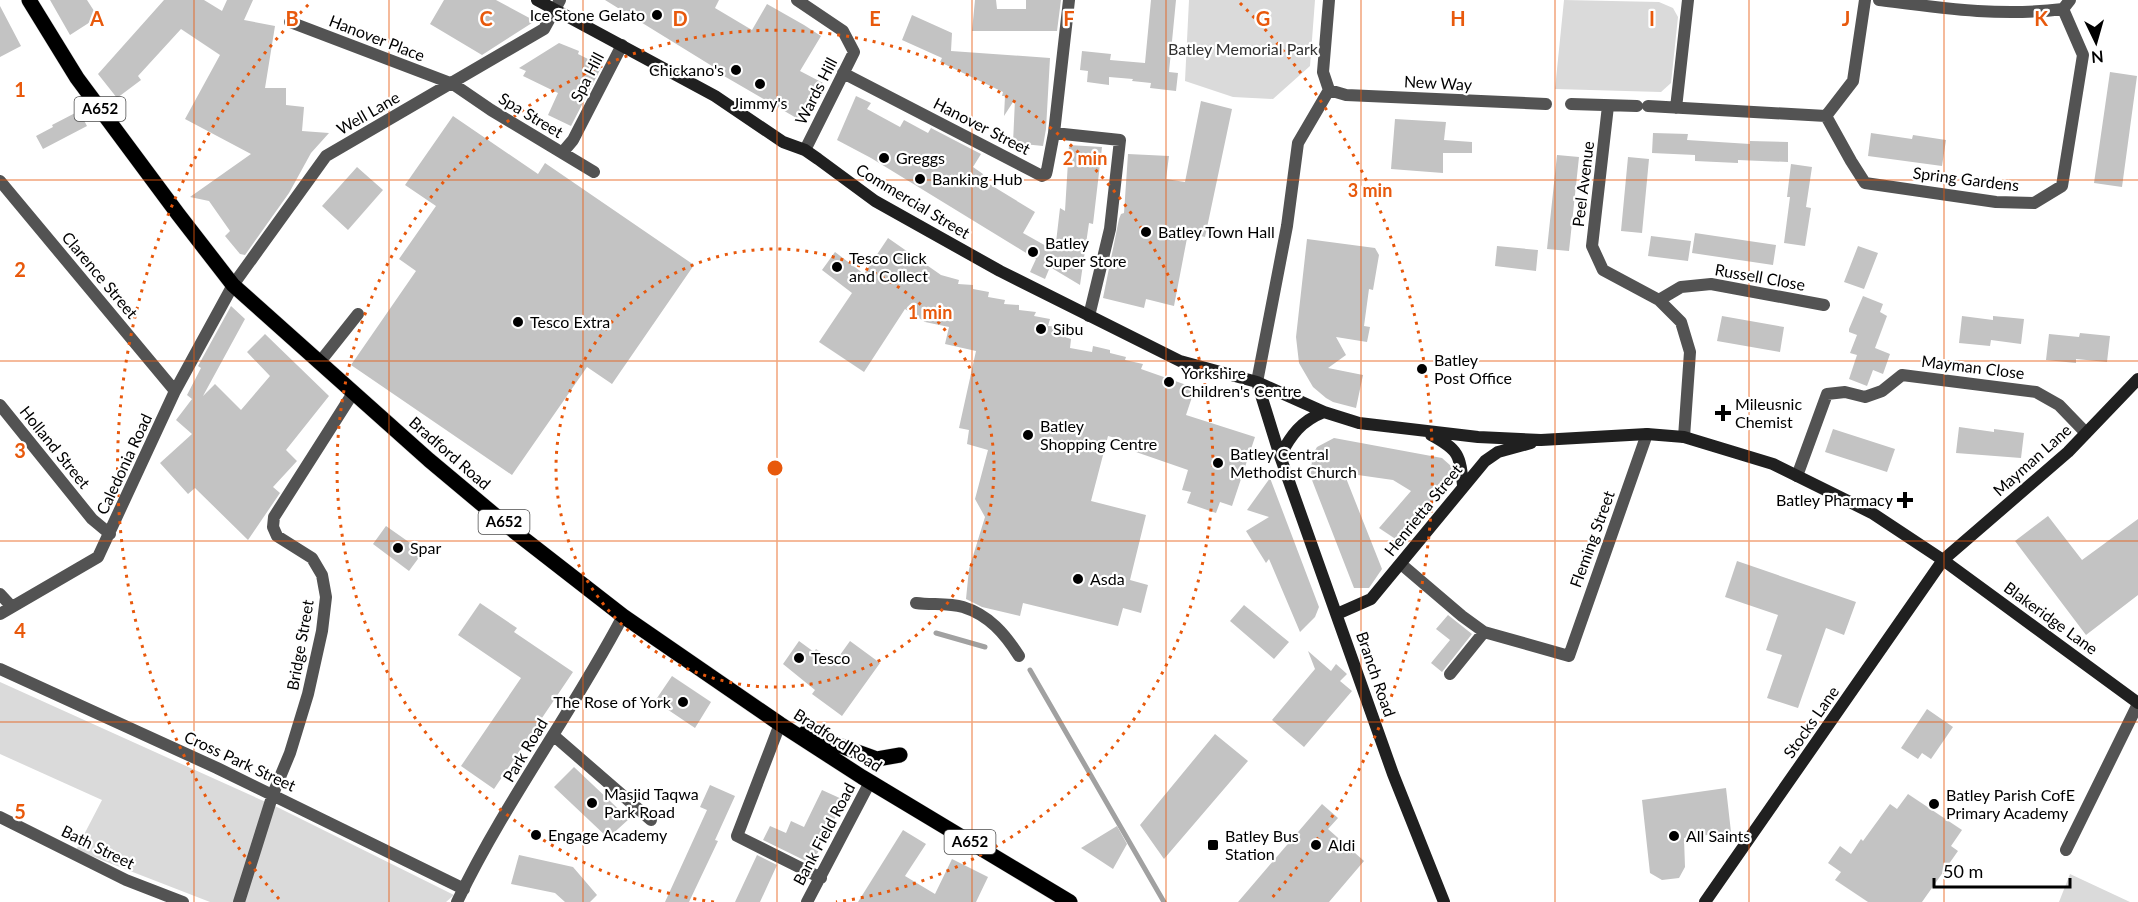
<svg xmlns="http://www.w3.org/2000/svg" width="2138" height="902" font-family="Lato,sans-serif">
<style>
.green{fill:#dadada}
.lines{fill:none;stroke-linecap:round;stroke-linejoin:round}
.stream{stroke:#a1a1a1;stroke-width:5}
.building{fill:#c3c3c3}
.primary-casing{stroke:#dbdbdb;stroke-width:16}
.street{stroke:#535353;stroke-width:12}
.secondary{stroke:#202020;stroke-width:12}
.primary{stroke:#000;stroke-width:15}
.grid{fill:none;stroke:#e8590c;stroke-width:1.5;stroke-opacity:0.55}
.ring{fill:none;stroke:#e8590c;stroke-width:3;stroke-dasharray:3 6}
.poi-dot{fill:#000;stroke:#fff;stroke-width:2}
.labels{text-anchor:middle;stroke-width:4.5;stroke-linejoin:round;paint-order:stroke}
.shield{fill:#fff;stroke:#4c4c4c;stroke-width:1.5}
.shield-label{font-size:15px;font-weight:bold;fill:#000}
.poi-label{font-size:16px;fill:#000;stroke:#fff;text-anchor:start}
.street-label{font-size:16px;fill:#000;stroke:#fff}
.park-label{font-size:16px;fill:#313131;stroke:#fff}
.grid-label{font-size:20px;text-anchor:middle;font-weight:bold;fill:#e8590c;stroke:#fff;stroke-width:4.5;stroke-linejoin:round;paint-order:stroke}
.centre{fill:#e8590c;stroke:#fff;stroke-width:3}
.ring-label{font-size:18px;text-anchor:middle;font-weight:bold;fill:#e8590c;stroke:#fff;stroke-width:4.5;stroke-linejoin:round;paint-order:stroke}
</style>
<rect width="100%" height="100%" fill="#fff"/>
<!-- green -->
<path class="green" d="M1189 0H1315L1310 66 1273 99 1233 97 1185 81Z
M1564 0 1659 2 1673 8 1678 17 1671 83 1661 92 1555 89Z
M0 682 279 808 454 895 446 902H210L76 850 102 800 0 754Z
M2070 874 2130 902H2059Z"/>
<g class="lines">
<!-- stream -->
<path class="stream" d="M936 633 985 647
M1030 670 1164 902"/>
</g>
<!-- building -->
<path class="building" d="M50 0H87L98 17 70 35Z
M164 0H204L222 11 227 0H253L244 20 275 26 265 88H286V105L304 107 302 131 329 133 311 153 289 193 245 255 240 254 225 236 230 231 209 201 190 197 251 154 185 119 220 55 181 29 138 76 141 80 117 98 98 74Z
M444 0H496L535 21 482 55 430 24Z
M605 0H719L715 8 752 30 767 4 804 25 821 36 800 71 823 83 805 123 724 76 725 74Z
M975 0H996L997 9H1026V0H1061L1057 31H972Z
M1151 0H1176L1169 72 1178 73 1176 91 1150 88 1151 83 1132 81 1133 79 1109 77V85L1087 82 1088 71 1080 70 1082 51 1111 54 1110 60 1145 63Z
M0 6 21 46 0 57Z
M912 15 952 33 951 51 1050 58 1046 129 1043 146 1013 143 1015 99 1004 116 1005 96H1002L1003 92 940 62 942 58 902 40Z
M559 43 579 51 578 54 602 66 571 126 548 115 558 93 523 76 526 71 519 68Z
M2110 72 2137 76 2122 187 2094 183Z
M856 96 871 103 867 109 900 127 904 120 928 133 931 128 981 154 973 167 983 174 981 179 1035 212 1023 233 1055 251 1060 208 1065 211 1069 145 1102 147 1093 224 1089 223 1080 285 1050 267 1045 279 1030 272 1036 259 871 158 837 140Z
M1201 101 1232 109 1205 237 1188 233 1174 306 1146 299 1144 308 1103 298 1119 219 1121 214 1124 213 1128 154 1169 156 1166 179 1185 182Z
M79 111 87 126 43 149 36 136 53 127 52 125Z
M453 116 538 174 545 163 694 265 612 384 587 367 512 475 351 365 416 271 399 259 436 206 405 185Z
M1395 119 1446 122 1444 140 1472 142V153H1443V173L1391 169Z
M1653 133 1688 134 1687 140 1750 144V141L1788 142V162L1738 160V163L1695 161V155L1652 153Z
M1871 133 1912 139 1913 135 1946 140 1942 166 1868 156Z
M1557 155 1579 157 1569 251 1547 249Z
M1628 157 1649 159 1642 233 1621 231Z
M1791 164 1812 167 1806 207 1811 208 1805 246 1784 243 1790 197H1787Z
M357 167 383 190 348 230 322 206Z
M1695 233 1776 245 1773 265 1692 253Z
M1651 236 1691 241 1688 261 1648 256Z
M888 238 941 275 959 280 958 284 973 285V289L989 292 988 297 1005 300 1004 304 1019 305V310L1036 312 1034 316 1050 319 1048 326 1061 327 1059 335 1071 339 1070 348 1092 352 1093 346 1110 350V353L1126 357 1125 360 1143 364 1141 369 1195 388 1186 415 1255 437 1232 506 1220 502 1216 513 1187 503 1191 492 1182 490 1188 470 1136 452 1138 444 1108 436 1091 501 1146 515 1130 580 1148 585 1141 613 1123 608 1118 626 1023 603 1020 616 982 607 966 599 969 569 985 517 975 499 988 450 967 444 969 430 959 428 976 351 945 344 949 327 925 322 905 309 864 372 819 342 852 293 822 270 835 252 864 274Z
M1307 239 1375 248 1379 255 1373 290 1369 289 1364 326 1370 327 1367 342 1336 337 1346 355 1328 368 1363 375 1356 408 1333 402 1326 398 1313 387 1299 363 1296 337Z
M1497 246 1538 250 1536 271 1495 266Z
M1858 246 1878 253 1864 289 1844 282Z
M1863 296 1883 304 1880 312 1887 316 1875 348 1890 354 1883 374 1873 370 1867 386 1849 379 1857 355 1850 353 1857 335 1849 332V329Z
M231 306 245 319 203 396 215 384 241 410 270 376 247 352 265 334 329 396 286 450 297 461 273 487 280 493 248 540 195 488 188 494 160 463 192 434 176 420 192 399 187 395 201 368 198 366Z
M1722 316 1784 327 1780 352 1717 341Z
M1962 316 1993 320V316L2024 319 2021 344 1991 340 1990 346 1959 343Z
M2080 333 2110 336 2107 362 2076 359V363L2046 360 2049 334 2079 337Z
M1959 427 1994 432V429L2024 433 2021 458 1956 453Z
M1833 429 1895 449 1887 472 1825 452Z
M1334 438 1442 458 1451 466 1452 473 1450 480 1403 544 1379 528 1411 491 1393 480 1344 473 1382 569 1369 588H1354L1310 475 1313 454 1317 447Z
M1270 478 1319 607 1315 617 1300 632 1269 559 1266 563 1246 531 1269 517 1247 510Z
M2048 516 2082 560 2138 519V595L2086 635 2015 541Z
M386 526 423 552 409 571 373 544Z
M1737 561 1856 602 1844 635 1826 628 1798 708 1767 698 1782 655 1766 650 1778 615 1725 597Z
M480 603 517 628 514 632 573 672 494 789 461 766 521 678 458 635Z
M1244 605 1289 642 1274 659 1230 621Z
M1448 615 1472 634 1442 672 1431 663 1450 640 1436 629Z
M799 641 814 652 816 649 835 662 850 641 880 663 842 716 812 694 815 690 783 664Z
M1308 651 1331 671 1336 664 1347 674 1340 681 1352 691 1304 747 1272 720 1315 669Z
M672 676 711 702 695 728 655 701Z
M1927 709 1953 727 1931 759 1922 753 1918 759 1901 748Z
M1215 734 1248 761 1164 859 1140 825Z
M574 767 629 819 608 838 554 787Z
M710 785 735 796 715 840 718 841 689 902H665L707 810 700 807Z
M1726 788 1731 832 1684 838 1685 867 1679 878 1662 880 1650 873 1642 800Z
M822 790 844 800 812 864 763 840 770 826 786 833 791 821 804 827Z
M1908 794 1962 830 1951 846 1958 851 1922 902H1868L1835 880 1841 872 1828 863 1840 846 1851 854 1861 839 1863 841 1890 804 1897 809Z
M1322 804 1338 818 1328 829 1364 861 1329 902H1238Z
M1117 826 1127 844 1113 869 1081 848Z
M903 830 926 844 905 876 935 894 952 859 988 877 976 902H858Z
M519 855 573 867 597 895 590 902H565L555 893 511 884Z
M757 855 777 865 760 902H735Z"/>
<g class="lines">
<defs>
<path id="primary" d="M29 0 77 78 178 214 233 285 429 460 515 532 623 616 780 724 862 777 1070 902
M805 733 877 759 900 755"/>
</defs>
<!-- primary casing -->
<use href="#primary" class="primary-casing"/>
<!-- street -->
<path class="street" d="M797 0 843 31 854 52 805 150
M1879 0C1941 8 1999 17 2063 9L2070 0
M290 22 453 84 491 110 594 172
M843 73 1042 176 1046 174 1047 170 1054 133 1069 0
M1329 90 1346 95 1546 104
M1571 104 1637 106
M1608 106 1592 246 1603 270 1659 300 1681 322 1690 352 1684 437
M1648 106 1826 116
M1676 108 1688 0
M1826 116 1851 161 1865 183 1996 202 2034 203 2062 186 2083 55 2063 9
M1826 116 1853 81 1865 0
M1054 133 1120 140 1110 229 1089 316
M562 153 573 140 622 45
M0 181 175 391
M1659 300 1681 287 1711 284 1824 305
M319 363 358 314
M1257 382 1287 226 1298 143 1329 90 1323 72 1329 0
M0 405 92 519 110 534
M1797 476 1827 394 1845 392 1865 397 1882 391 1902 375 2036 392 2059 405 2086 433
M1401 564 1462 616 1484 632 1569 656 1647 434
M0 594 12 607
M916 603C931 605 949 603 963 607 989 615 1005 634 1019 656
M0 614 98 557 175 391 233 285 326 156 544 29 560 0
M0 669 217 768 464 889
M1450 674 1484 632
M780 724 737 836 821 878
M553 735 651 820
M0 817 126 880 183 902
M2066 850 2138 704
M239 902 273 794 290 753 308 694 322 631 326 597 322 575 312 558 277 536 273 527 274 517 353 393
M457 902C505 802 572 713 623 616
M807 902 870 782"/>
<!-- secondary -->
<path class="secondary" d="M537 0 715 96 783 142 805 150 818 159 875 201 1000 271 1180 361 1257 382 1324 412 1359 423 1478 437 1541 440 1647 434 1684 437 1773 464 1872 513 1943 560 2138 703
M1257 382 1280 456 1393 774 1444 902
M1431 435C1459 450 1460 455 1463 485
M1280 456C1291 435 1301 421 1324 412
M1337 614 1371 599 1485 461 1498 452 1531 443
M1705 902 1943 560 2068 452 2138 379"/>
<!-- primary -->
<use href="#primary" class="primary"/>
</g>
<!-- grid -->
<path class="grid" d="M194 0V902M389 0V902M583 0V902M777 0V902M972 0V902M1166 0V902M1361 0V902M1555 0V902M1749 0V902M1944 0V902M0 180H2138M0 361H2138M0 541H2138M0 722H2138"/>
<!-- distance rings -->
<g class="ring">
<circle cx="775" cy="468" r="219"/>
<path d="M714 902A438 438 0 1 1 836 902"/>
<path d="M279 899A657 657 0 0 1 310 3M1240 3A657 657 0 0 1 1271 899"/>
</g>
<!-- markers -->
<g class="poi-dot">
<circle cx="657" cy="15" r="6"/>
<circle cx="736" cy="70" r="6"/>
<circle cx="760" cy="84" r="6"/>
<circle cx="884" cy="158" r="6"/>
<circle cx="920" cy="179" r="6"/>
<circle cx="1146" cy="232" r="6"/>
<circle cx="1033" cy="252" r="6"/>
<circle cx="837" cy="267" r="6"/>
<circle cx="518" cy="322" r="6"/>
<circle cx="1041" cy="329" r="6"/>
<circle cx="1422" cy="369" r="6"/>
<circle cx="1169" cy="382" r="6"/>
<path d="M1720 404h6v6h6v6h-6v6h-6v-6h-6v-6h6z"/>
<circle cx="1028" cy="435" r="6"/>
<circle cx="1218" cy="463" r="6"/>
<path d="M1902 491h6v6h6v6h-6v6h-6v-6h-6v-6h6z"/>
<circle cx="398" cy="548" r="6"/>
<circle cx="1078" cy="579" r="6"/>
<circle cx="799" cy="658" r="6"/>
<circle cx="683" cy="702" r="6"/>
<circle cx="592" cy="803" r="6"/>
<circle cx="1934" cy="804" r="6"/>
<circle cx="536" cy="835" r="6"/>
<circle cx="1674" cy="836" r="6"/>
<rect x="1207" y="839" width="12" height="12" rx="3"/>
<circle cx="1316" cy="845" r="6"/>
</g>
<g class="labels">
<!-- shield labels -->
<g class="shield">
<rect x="74.5" y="97" width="51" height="24" rx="4.5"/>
<rect x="478.5" y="510" width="51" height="24" rx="4.5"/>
<rect x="944.5" y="830" width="51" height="24" rx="4.5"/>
</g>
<g class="shield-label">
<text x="100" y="114">A652</text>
<text x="504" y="527">A652</text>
<text x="970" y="847">A652</text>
</g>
<!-- poi labels -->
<g class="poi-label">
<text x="645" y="21" text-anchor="end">Ice Stone Gelato</text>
<text x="724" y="76" text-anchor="end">Chickano's</text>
<text x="760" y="109" text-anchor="middle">Jimmy's</text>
<text x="896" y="164">Greggs</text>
<text x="932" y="185">Banking Hub</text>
<text x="1158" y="238">Batley Town Hall</text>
<text x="1045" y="249">Batley<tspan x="1045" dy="18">Super Store</tspan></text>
<text x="849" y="264">Tesco Click<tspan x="849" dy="18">and Collect</tspan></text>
<text x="530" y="328">Tesco Extra</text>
<text x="1053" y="335">Sibu</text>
<text x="1434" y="366">Batley<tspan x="1434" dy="18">Post Office</tspan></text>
<text x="1181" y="379">Yorkshire<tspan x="1181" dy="18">Children's Centre</tspan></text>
<text x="1735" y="410">Mileusnic<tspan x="1735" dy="18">Chemist</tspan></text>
<text x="1040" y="432">Batley<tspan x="1040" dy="18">Shopping Centre</tspan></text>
<text x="1230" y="460">Batley Central<tspan x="1230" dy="18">Methodist Church</tspan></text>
<text x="1893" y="506" text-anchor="end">Batley Pharmacy</text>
<text x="410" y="554">Spar</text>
<text x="1090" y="585">Asda</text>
<text x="811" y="664">Tesco</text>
<text x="671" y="708" text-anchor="end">The Rose of York</text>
<text x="604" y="800">Masjid Taqwa<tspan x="604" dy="18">Park Road</tspan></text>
<text x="1946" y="801">Batley Parish CofE<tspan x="1946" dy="18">Primary Academy</tspan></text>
<text x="548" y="841">Engage Academy</text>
<text x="1225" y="842">Batley Bus<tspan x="1225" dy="18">Station</tspan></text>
<text x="1686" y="842">All Saints</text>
<text x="1328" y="851">Aldi</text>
</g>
<!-- street labels -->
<g class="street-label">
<text transform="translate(377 38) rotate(21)" y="6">Hanover Place</text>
<text transform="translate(587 77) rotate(-63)" y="6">Spa Hill</text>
<text transform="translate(1438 83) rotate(3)" y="6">New Way</text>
<text transform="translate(816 91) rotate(-63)" y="6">Wards Hill</text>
<text transform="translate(368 113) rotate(-30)" y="6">Well Lane</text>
<text transform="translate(531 115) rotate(31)" y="6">Spa Street</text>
<text transform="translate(982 126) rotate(27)" y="6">Hanover Street</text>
<text transform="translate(1966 179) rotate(7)" y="6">Spring Gardens</text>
<text transform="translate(1583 184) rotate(-83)" y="6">Peel Avenue</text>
<text transform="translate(913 201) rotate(31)" y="6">Commercial Street</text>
<text transform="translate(100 275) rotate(50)" y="6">Clarence Street</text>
<text transform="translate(1760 277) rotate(10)" y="6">Russell Close</text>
<text transform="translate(1973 367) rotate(7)" y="6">Mayman Close</text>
<text transform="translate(55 447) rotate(51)" y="6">Holland Street</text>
<text transform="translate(450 453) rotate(41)" y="6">Bradford Road</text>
<text transform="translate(2032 460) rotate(-42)" y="6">Mayman Lane</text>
<text transform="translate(124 464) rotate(-65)" y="6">Caledonia Road</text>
<text transform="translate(1423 510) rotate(-51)" y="6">Henrietta Street</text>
<text transform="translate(1592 539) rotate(-70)" y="6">Fleming Street</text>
<text transform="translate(2051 618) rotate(36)" y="6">Blakeridge Lane</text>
<text transform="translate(300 645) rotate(-80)" y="6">Bridge Street</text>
<text transform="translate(1376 674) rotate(71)" y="6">Branch Road</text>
<text transform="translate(1811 722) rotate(-55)" y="6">Stocks Lane</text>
<text transform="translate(838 740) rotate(33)" y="6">Bradford Road</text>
<text transform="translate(525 750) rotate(-59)" y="6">Park Road</text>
<text transform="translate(240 761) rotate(25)" y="6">Cross Park Street</text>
<text transform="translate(824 834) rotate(-62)" y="6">Bank Field Road</text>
<text transform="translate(98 847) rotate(26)" y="6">Bath Street</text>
</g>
<!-- park labels -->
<g class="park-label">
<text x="1243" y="55">Batley Memorial Park</text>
</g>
</g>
<g class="grid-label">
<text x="97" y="26">A</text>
<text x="292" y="26">B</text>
<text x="486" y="26">C</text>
<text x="680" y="26">D</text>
<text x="875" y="26">E</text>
<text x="1069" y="26">F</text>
<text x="1263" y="26">G</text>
<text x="1458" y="26">H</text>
<text x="1652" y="26">I</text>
<text x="1846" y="26">J</text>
<text x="2041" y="26">K</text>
<text x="20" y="97">1</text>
<text x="20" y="277">2</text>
<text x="20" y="458">3</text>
<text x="20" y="638">4</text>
<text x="20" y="819">5</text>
</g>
<circle cx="775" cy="468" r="9" class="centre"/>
<g class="ring-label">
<text x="1085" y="165">2 min</text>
<text x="1370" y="197">3 min</text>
<text x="930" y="319">1 min</text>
</g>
<!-- north arrow -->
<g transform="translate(2096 42) rotate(175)" stroke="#ffffff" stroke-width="4.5" paint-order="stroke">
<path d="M0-4.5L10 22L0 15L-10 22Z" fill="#000000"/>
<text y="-9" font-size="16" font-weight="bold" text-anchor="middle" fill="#000000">N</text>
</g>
<!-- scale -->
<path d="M1934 878v9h136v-9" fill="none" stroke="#000000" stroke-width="3"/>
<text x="1943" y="878" font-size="18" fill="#000000" stroke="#ffffff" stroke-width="4.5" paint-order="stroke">50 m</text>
</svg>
